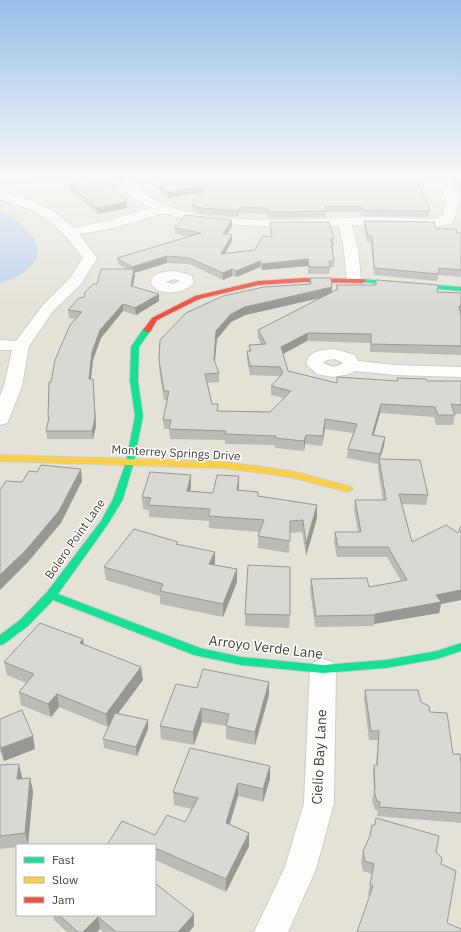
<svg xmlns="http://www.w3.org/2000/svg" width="461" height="932" viewBox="0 0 461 932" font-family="'IBM Plex Sans',sans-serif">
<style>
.residential{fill:#e4e2d7;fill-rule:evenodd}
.water{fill:#bcd0ed}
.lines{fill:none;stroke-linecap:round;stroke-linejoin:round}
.street-casing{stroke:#cecdc7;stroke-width:2}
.fast-casing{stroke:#cecec1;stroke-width:2}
.slow-casing{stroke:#cecec1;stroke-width:2}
.jam-casing{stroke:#cecec1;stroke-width:2}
.street{fill:#fdfdfc;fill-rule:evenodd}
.fast{fill:#16e098;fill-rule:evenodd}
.slow{fill:#ffcf43;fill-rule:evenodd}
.jam{fill:#f24e42;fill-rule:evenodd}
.wall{fill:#bbbab5;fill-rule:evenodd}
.shaded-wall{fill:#999793}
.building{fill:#dad8d2;stroke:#999793}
.labels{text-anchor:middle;stroke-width:3;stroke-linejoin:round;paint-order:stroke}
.street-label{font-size:12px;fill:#464236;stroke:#fff}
.near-street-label{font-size:14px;fill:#464236;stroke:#fff}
</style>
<rect width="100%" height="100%" fill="#f0efea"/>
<path class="residential" d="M0 177H461V932H0ZM17 845H155V915H17Z"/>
<path class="water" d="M0 177H44L30 183 3 185H0Z
M0 212C10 214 16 219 23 227 27 231 33 236 35 241 47 263 17 279 0 283Z"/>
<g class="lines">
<g class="street-casing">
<path id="street" d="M122 177H134C134 188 143 194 152 199 212 230 308 218 374 217 395 217 415 219 435 219L442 217 447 199 434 177H446L459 199 454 220 452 223 435 227 352 225 358 250 361 280 359 283H349L347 280 344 250 339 226 286 227 219 224 188 220 164 213 114 228 79 234 97 258 81 284 53 311 29 346 22 386 9 419 7 423 0 425V396L4 386 12 350H0V340L16 341 43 305 70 278 83 258C59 225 41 209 0 200V192C28 199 52 206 73 228L107 221 152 208C140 202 122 194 122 177Z
M174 271 191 275 194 282C186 294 160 297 151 284 151 272 165 272 174 271ZM174 279 180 281 173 284 165 282Z
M335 349 355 355 358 361 395 365 461 367V377L395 375 355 371 349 374 333 377 317 374 307 365C307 350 323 350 335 349ZM334 359 342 362V364L333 367 323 363 327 360Z
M323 659 332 662 336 669 334 803 316 869 288 932H254L285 867 304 803 310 669 314 662Z"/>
</g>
<g class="fast-casing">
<path id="fast" d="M363 279 461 287V291L361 282V280Z
M144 328H147L151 330 139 347 138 381 143 416 134 462 123 499 108 524 58 594 200 648 241 657 323 665 386 660 437 651 461 643V651L437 659 386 668 323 673 241 665 194 655 53 600 28 626 4 644 0 645V635L20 620 47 592 101 521 113 499 126 462 135 416 130 381 131 347Z"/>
</g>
<g class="slow-casing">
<path id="slow" d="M0 455 224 462 291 471 351 487 353 489 348 492 291 477 224 468 0 461Z"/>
</g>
<g class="jam-casing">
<path id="jam" d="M304 278 363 279 366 281 363 283 304 282 258 285 199 299 157 320 150 332H147L143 330 152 318 195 296 258 281Z"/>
</g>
<use href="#street" class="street"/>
<use href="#fast" class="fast"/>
<use href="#slow" class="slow"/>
<use href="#jam" class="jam"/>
</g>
<path class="wall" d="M149 177H416L430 211 429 217 361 216 360 212H326V217L291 218H268L267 214 239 213 237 217 203 214 193 211 192 205 202 192 167 198 149 181Z
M452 177H461V194Z
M70 185 127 202V208L98 214 71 191Z
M364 221 436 229 457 233H461V277L438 275 437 281 374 275 371 243 367 242 364 227Z
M270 222 334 239V246H332L334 261V267H330L329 274H308V266L262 270 260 267 236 277 232 276 223 280 189 264 167 263 134 273 135 275 133 286 159 301 136 315 123 311 101 338 93 360 91 379H93L96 426 93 439H47L46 431 48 421V417L51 382 76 319 69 318 68 310 84 297 97 284 126 269 118 264 117 258 189 237 175 234V228L232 226 227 235H232V241L225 253 255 250 271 237 270 228Z
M310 278 332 287V292L336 291V285H375L376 280 437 292 461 293V355L370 352V343L307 341 283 354 288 371 337 383 397 381V378L427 381H461V414H454L455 415 453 425H436L434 417 380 413 374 435 385 437 384 446 380 459 428 495 426 505 402 504 412 542 458 533 461 526V600L441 604 439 613 374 624V626L315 627 310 589 311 579 369 587 401 581 387 557H337L334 542 335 532H358L354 510 355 500H383L378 469V464L347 458 348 449 353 433 325 429 322 446 305 444 304 451 275 448V445L225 444V440L170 439 169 429H164L163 420 167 400H164L159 369V360L160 340 310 284ZM322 298 258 330V338L261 344 249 345V351H247V360L250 375 279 376H280L271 386V395L284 398 270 412 218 411V404H212L207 383 219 382V373L215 362 217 339 231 322 245 315Z
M191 475V487L190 492 213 493 239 488V490L258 492V496L317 505V518L306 556 302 532 290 533 289 553 258 548V536L260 532 209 528V521L149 517V510L143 509 142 497Z
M178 545 215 564V565L237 569V582L223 617 160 604V596L106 580 104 567Z
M245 614 290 615 289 628 245 626Z
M83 639 84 645 143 680 118 713 148 720V729L137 756 104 748 103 739 109 725 108 727 59 707 51 717 21 705 19 692 26 683 7 675 4 662Z
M269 682V695L255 745 226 739V726L202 722 194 745 161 739 160 726 197 688Z
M365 690 421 702 430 712 453 754 461 764V823L377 816 378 811 375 810 372 800 374 792 373 774 374 765H376L378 740H369L364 699Z
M0 719 35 749 4 761 0 751Z
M0 765 22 777 21 779 30 778 33 791 28 845H17V847L0 849Z
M270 766V779L263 802 238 796 230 824 249 833V846L226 892 155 860V835L185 822 192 809 174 805 173 792Z
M363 851 436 852 441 864 447 923 368 895 372 874 363 871 361 862Z
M53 915H155L194 926 189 932H103L100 929 97 932H67L54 920Z"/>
<path class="shaded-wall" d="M207 186 208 192 167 198V192Z
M127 202V208L98 214 97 208Z
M240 207 239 213 237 217V211Z
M232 220V226L223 240V234Z
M232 235V241L221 260V254Z
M167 256V263L134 273 135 275 131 293V286L133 273 132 267Z
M308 259V266L262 270V264Z
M260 261V267L236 277V271Z
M232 269V276L223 280V273Z
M332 287V295L245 315 231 322 217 339 214 369V360L216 331 231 314 245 307Z
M159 294V301L136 315 135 308Z
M123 304V311L101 338 93 360 90 387 89 379 92 352 100 330Z
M308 333 307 341 281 355V347Z
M93 379 96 426 93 439 92 431Z
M381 404 380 413 371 444 372 435Z
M325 419V429L322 446 323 436Z
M306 435 305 444 304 451V441Z
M385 437 384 446 379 461 380 454Z
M81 469 82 481 61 523 28 562 0 590V575Z
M191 475V487L187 503V491Z
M239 476V488L237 502V490Z
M317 505V518L306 556V544Z
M215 552V564L210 577 209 564Z
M237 569V582L223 617V604Z
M461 590V600L441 604 439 613 374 624 375 614 436 595Z
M83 639 85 652 80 643Z
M141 667 143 680 108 727 106 714Z
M269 682V695L255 745V732Z
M57 694 59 707 51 717 48 704Z
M201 708 202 722 194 745 193 732Z
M148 720V729L137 756 136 747Z
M33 736 35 749 4 761 1 748Z
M19 764 22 777 20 792 17 779Z
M270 766V779L263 802V789Z
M30 778 33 791 28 845 25 833Z
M238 783V796L226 836V823Z
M249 833V846L226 892V879Z
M194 914V926L189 932H178Z
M98 917 100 929 97 932H83Z"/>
<path class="building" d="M151 177H416L430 211 362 210 361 206H325L326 211 291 212H268L267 208 240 207 237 211 203 208 192 205 207 186 167 192Z
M456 177H461V187Z
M104 180 127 202 97 208 70 185Z
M185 215 232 220 223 234 232 235 221 254 255 250 263 236 272 237 270 222H329L334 239H331L334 261H329L330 267H309L308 259 262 264 260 261 236 271 232 269 223 273 189 258 167 256 132 267 117 258 201 233 175 228Z
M364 221 434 222 436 229H456L457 233H461V270L439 268 438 274 374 268 372 236H368Z
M101 269H134L131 286 159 294 135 308 123 304 100 330 92 352 89 379H93L95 418 92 431H46L49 417H48L49 382H51L55 360 70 325 82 312 68 310 79 298 84 297 85 292 93 284H97Z
M310 278H331L332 287 245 307 231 314 216 331 214 360 219 373 205 374 212 404H218L217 411 270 412 291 391 271 386 283 373 280 367 250 366 247 351H251L249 345 266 344 258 330 338 289 336 285H376V280L438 285 437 292 461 293V307L459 306 461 316V346L371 344V334L308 333 281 347 288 371 337 383V377L398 381 397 378 426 379 427 381H461V405L451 404 455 415H438L435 407 381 404 372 435 385 437 380 454 348 449 357 424 325 419 323 436 306 435 304 441 275 438 276 436 225 434 226 431 169 429 171 420H163L169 391H164L159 360 160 340 186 313 223 296 264 287 311 284Z
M379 459 420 460 428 495 399 494 412 542 446 525 458 533 461 526V590L436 595 441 602 375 614V615L316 616 311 579 367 578 369 587 407 580 388 547H338L335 532H361L355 500H386Z
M41 465 81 469 59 511 26 550 0 575V490L6 481 22 482 29 471 37 472Z
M150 472 191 475 187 491 213 493 217 475 239 476 237 490 258 492V496L317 505 306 544 303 520 290 521V541L258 536 264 520 209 516 210 509 148 505 151 498 142 497Z
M134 529 178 542 176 544 215 552 209 564 237 569 223 604 160 591 163 584 104 567Z
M248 565 290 567V615L245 614Z
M40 623 83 639 80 643 141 667 106 714 57 694 48 704 19 692 34 674 4 662Z
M203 669 269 682 255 732 226 726 229 714 201 708 193 732 160 726 176 684 197 688Z
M365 690H418L421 702 429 706 430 712 447 713 453 754H460L461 764V813L379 807 380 802 377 801 374 791 375 789 374 765H377L379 731H371Z
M22 710 33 736 1 748 0 745V719Z
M115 713 148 720 136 747 103 739Z
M190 748 270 766 263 789 238 783 226 823 249 833 226 879 155 848V845H107L122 821 155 835 167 815 185 822 198 798 173 792Z
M19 764 17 779 30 778 25 833 0 836V765Z
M376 818 439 836 436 852 442 858 441 864 456 871 447 923 461 929V932H357L373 886 370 885 374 864 365 861 363 851 370 836 372 825H375Z
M155 883 194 914 178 932H116L98 917 83 932H78L59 915H155Z"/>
<linearGradient id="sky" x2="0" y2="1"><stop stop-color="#96bfea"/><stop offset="0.57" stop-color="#f8f8f6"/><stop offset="1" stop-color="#f8f8f6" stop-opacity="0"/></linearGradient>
<rect width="461" height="308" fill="url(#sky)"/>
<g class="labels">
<g class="street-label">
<text transform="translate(176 453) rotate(3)" y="4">Monterrey Springs Drive</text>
<text transform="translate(75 539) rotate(-55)" y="4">Bolero Point Lane</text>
</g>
<g class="near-street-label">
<text transform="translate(266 647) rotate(7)" y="5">Arroyo Verde Lane</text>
<text transform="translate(319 757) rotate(-87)" y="5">Cielio Bay Lane</text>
</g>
</g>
<rect x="16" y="844" width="140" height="72" fill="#ffffff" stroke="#b5b3af"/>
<rect x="24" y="857" width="20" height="6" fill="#16e098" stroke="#b5b3af"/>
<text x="52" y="864" font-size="12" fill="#464236">Fast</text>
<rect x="24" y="877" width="20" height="6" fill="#ffcf43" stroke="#b5b3af"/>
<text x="52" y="884" font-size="12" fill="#464236">Slow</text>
<rect x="24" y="897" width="20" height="6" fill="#f24e42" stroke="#b5b3af"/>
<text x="52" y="904" font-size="12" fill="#464236">Jam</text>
</svg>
